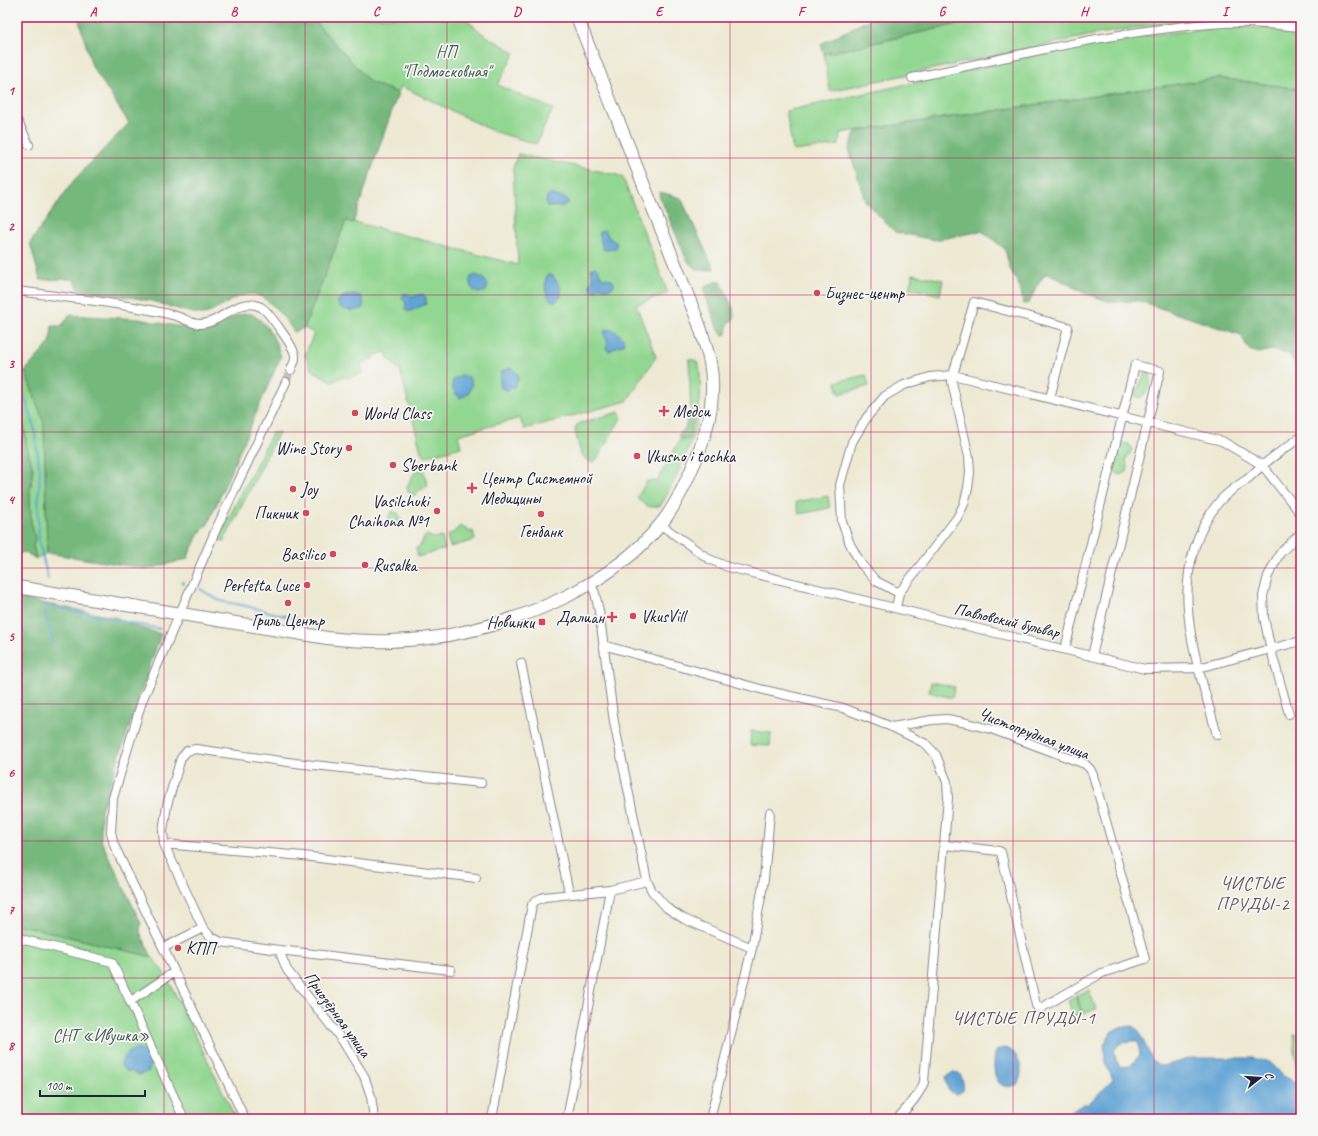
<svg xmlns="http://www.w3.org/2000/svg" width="1318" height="1136" viewBox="0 0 1318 1136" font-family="Caveat,sans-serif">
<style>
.green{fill:#92d791;stroke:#5a7c66}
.forest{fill:#75b87b;stroke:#4c6d5b}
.water{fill:#5fa2d4;stroke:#406288;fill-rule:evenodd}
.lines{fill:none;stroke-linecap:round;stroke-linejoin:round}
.stream{stroke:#5fa2d4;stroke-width:2}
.minor-tunnel{stroke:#c4c1b5;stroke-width:8;stroke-dasharray:8 4;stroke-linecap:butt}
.minor-casing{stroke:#888687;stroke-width:10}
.secondary-casing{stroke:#888687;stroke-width:14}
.minor{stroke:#fff;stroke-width:8}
.secondary{stroke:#fff;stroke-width:12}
.grid{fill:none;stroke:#c2185b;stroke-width:1;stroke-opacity:0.55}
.poi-dot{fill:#d1495b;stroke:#f6f6f2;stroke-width:1.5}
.labels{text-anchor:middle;stroke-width:3.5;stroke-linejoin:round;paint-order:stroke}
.park-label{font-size:17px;fill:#445855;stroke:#f6f6f2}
.poi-label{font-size:17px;fill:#22223b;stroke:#f6f6f2;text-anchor:start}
.street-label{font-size:17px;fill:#22223b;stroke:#f6f6f2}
.neighbourhood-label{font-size:18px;letter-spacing:1px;fill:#66525f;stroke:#f6f6f2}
.neatline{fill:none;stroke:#c2185b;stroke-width:1.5}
.grid-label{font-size:13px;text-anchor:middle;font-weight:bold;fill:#c2185b}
</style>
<rect width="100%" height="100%" fill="#f6f6f2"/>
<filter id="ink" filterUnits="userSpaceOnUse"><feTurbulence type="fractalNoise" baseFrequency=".025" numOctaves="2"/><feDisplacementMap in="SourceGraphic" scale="8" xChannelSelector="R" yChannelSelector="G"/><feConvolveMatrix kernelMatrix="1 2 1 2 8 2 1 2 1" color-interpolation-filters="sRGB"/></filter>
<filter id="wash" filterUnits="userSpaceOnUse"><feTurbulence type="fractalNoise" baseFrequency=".012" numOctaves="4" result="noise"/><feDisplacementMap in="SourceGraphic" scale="16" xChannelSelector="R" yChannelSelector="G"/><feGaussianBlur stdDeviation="0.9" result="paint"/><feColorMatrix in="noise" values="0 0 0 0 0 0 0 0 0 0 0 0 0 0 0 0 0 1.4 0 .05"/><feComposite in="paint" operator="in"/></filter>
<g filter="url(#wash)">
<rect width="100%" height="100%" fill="#ede9d3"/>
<path class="green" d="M311 17H463L483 34 515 53 497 85 553 109 536 144 493 131 401 86 398 93 370 82Z
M990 17H1301V22L1270 20 1226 19 1154 25 1092 35 830 91 824 54Z
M1227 27 1272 28 1301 31V89L1219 78 840 133 839 145 793 151 786 111 1093 43 1156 34Z
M518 154 622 176 668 293 636 305 656 357 627 401 524 429 520 418 458 435 461 447 424 457 422 455 400 370 389 360 386 352 373 356V359L361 363 363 373 349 377H342L333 382 312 370 305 355 314 333 304 328 346 220 518 265 513 168Z
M913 274 943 280 940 295 909 288Z
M689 359C700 360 700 368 700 377 704 423 683 466 661 505 650 510 645 505 637 498L647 481H657L691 420Z
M17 371H25L44 423 47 553 36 559 33 545 35 538 31 522 30 492 33 469 27 447 25 432 17 405Z
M1147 371H1149C1153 380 1148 395 1139 398L1135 396V393Z
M866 375 869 386 839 394 836 382Z
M619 412 621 415V418L597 459 594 462C579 462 578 441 575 430L576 426 580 423Z
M279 432 224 541 218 539 272 433Z
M1124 443 1129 444C1137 455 1121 454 1128 467L1127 472 1120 475 1115 472 1114 467 1120 456 1118 449 1121 444Z
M423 469 428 486 420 490 414 496 408 492 407 486 415 472Z
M828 496 830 508 799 514 796 502Z
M392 511 398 513 402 521 384 526Z
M460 526 466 528 468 532 473 531 475 540 450 547 447 536 454 532Z
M426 535 434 538 442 537 445 549 418 557 416 548 419 547Z
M931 682 955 687 952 698 929 692Z
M751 731 771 733 770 746 750 745Z
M17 924 152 957 167 977 236 1119H17Z
M1089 990 1096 1009 1083 1014 1076 995Z
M1076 997 1082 1014 1073 1017 1068 1000Z
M1301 1033V1084L1297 1082 1294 1035Z"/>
<path class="forest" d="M78 17H311L370 82 398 93 353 223 346 221 304 328 294 332C286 320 268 295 252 294 234 293 221 311 204 314 195 315 162 304 151 301 130 296 108 295 87 291L78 288 73 279 40 280 30 243 74 180 129 123 92 66Z
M874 17H990L824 54 821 44Z
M1219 78 1301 89V374L1289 354 1271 350 1259 353 1249 350 1241 335 1139 301 1111 302 1084 293 1050 274H1045L1037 286 1029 303 1023 304 1020 287 1010 269 1005 249 982 231 935 240 895 232 866 203 849 149 856 131Z
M660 192 681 198 714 269C700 272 695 271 687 260L659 195Z
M715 282H721L733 308 734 319 728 323 727 334 723 335 718 330 704 291 705 287Z
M249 313C268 322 274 337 281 356L208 524 198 535 187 559 148 569 47 553 44 423 25 371 50 343 52 326H62L69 315 139 319 202 331 213 329 235 316Z
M17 405 25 432 27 447 33 469 30 492 31 522 35 538 33 545 36 559 25 552 17 554Z
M690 414H693V422L689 439 682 440 678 435C684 431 687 425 687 418Z
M17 598 118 618 129 624 161 634 101 810V840L141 923 140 932 152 957 17 924Z"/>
<path class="water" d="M550 194 567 199 569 203 563 206 548 207C545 204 546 198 548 195Z
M603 230 606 232 610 239 616 242 617 246 615 249 605 250 603 249 599 235V232Z
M595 267 598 269 601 277C607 280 612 276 614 284L612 288 608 289 600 287 595 291 591 289 590 285 593 280 591 269Z
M476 275C482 277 486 280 488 286L486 291 478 293C471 290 468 283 471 277Z
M549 275 553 276 560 287 561 297 556 301H552C544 295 545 286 546 277Z
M404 294H408L412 297 423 294 426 297V304L408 312 405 309 406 303 402 298Z
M358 295 362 297C364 302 364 304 362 309 338 317 324 294 358 295Z
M607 329C615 330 625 336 624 345L618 346 610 351H608L606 348 608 342 604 334 605 330Z
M510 368C516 370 519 374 518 380L513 388 505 390 501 388C499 382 500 377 502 371Z
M461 375 469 377 472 385 468 394 460 398 457 395 452 388 453 380Z
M1132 1026 1138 1030 1153 1061 1161 1066 1175 1063 1190 1058H1253L1270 1062 1285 1077 1301 1084V1119H1057L1058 1118 1084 1104 1089 1103 1113 1080 1105 1062 1104 1045 1111 1032 1120 1027ZM1131 1041H1138L1140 1056 1129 1066 1120 1067C1111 1052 1112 1044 1131 1041Z
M138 1048C146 1051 152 1063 149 1071L139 1075 131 1071H126L121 1066C122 1056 129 1051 138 1048Z
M1003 1048C1015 1049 1021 1061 1021 1072 1021 1076 1019 1080 1018 1084 994 1095 991 1068 996 1051Z
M953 1072 959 1073C962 1077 965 1086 963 1091L957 1094C949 1093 945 1086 946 1077Z"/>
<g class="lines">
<path class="stream" d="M17 377 32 418 34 427 40 471 38 511 39 542 48 579
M182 582 184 583
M200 589 220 601 242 605 301 620
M53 643 45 614 44 605 160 629"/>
</g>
</g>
<g filter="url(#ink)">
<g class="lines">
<path class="minor-tunnel" d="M286 382 291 370"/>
<g class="minor-casing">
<path id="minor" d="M912 78C1015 56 1119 29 1225 23 1250 22 1276 25 1301 27
M17 120 29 145
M17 291C61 297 106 301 150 310 159 312 170 314 179 317 185 319 192 324 199 324 221 325 237 295 261 307 268 311 295 348 295 356 296 361 292 366 291 370
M661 525 709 559 728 567 1004 635 1145 669 1198 668 1301 641
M590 583 595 593 599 611 614 722 647 881 652 891 667 908 684 919 752 948 710 1119
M899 593 876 581 861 564 850 544 842 522 840 485 852 442 867 417 885 396 904 385 930 377 953 375 1222 441 1262 465 1301 514
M896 608 899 593 957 518 964 504 968 488 970 472 969 457 952 382 953 375 974 302 1068 327 1050 398
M603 645 764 690 843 708 892 727 926 744 936 755 947 782 948 798 924 1082C919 1096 907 1108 897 1119
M1065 649 1135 365 1160 371 1092 656
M521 663 569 893
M1289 714 1271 650 1264 618 1263 596 1268 576 1280 553 1301 533
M892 727 932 720 947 719 967 723 994 730 1085 764 1090 769 1093 775 1145 959 1102 973 1041 1008 1037 1007 1036 1005 1001 852 999 851 945 845
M1217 735C1196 657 1162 576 1218 503 1225 494 1236 487 1246 480 1252 476 1256 470 1262 466 1274 455 1288 447 1301 437
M164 844 303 856 476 878
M203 928 164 844 163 831 167 805 181 758 187 751 196 749 295 763 481 783
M17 938 112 962 184 1119
M163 948 203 928 210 936 221 942 279 950 451 970
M752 948 764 879 770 813
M279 950 287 970 342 1040 364 1076 371 1096 374 1119
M131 1001 174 972
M245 1119 114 845 111 832 113 798 142 701 217 527 286 382
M492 1119 532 905 535 901 544 897 610 890 647 881
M567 1119 610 890"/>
</g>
<g class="secondary-casing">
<path id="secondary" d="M17 587 327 638C348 640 369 642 390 641 413 640 437 638 459 633 531 618 613 583 660 525 673 510 682 491 690 473 706 438 717 401 710 362 707 349 703 337 699 324L577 17"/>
</g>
<use href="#minor" class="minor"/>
<use href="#secondary" class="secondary"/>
</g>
</g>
<path class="grid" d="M164 17V1119M305 17V1119M447 17V1119M588 17V1119M730 17V1119M871 17V1119M1013 17V1119M1154 17V1119M17 158H1301M17 295H1301M17 432H1301M17 568H1301M17 704H1301M17 841H1301M17 978H1301"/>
<g class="poi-dot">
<circle cx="817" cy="293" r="4"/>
<path d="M662 405h4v4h4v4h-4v4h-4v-4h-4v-4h4z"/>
<circle cx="355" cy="413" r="4"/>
<circle cx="349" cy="448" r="4"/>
<circle cx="637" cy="456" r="4"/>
<circle cx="393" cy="465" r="4"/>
<path d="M470 482h4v4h4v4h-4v4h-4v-4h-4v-4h4z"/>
<circle cx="293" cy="489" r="4"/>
<circle cx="437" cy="511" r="4"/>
<circle cx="306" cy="513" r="4"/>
<circle cx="541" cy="514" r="4"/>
<circle cx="333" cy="554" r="4"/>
<circle cx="365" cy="565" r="4"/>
<circle cx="307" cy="585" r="4"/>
<circle cx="288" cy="603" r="4"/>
<circle cx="633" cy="616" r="4"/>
<path d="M610 611h4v4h4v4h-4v4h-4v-4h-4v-4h4z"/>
<rect x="538" y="618" width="8" height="8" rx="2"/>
<circle cx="178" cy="948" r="4"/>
</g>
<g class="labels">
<g class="park-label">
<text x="446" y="57">НП<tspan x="446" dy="20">"Подмосковная"</tspan></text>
<text x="101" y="1041">СНТ «Ивушка»</text>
</g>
<g class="poi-label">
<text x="825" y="299">Бизнес-центр</text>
<text x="673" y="417">Медси</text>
<text x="363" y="419">World Class</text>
<text x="341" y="454" text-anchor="end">Wine Story</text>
<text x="645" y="462">Vkusno i tochka</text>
<text x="401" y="471">Sberbank</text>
<text x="481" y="484">Центр Системной<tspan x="481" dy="20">Медицины</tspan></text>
<text x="301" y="495">Joy</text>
<text x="429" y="507" text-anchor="end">Vasilchuki<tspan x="429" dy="20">Chaihona №1</tspan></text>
<text x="298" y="519" text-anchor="end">Пикник</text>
<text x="541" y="537" text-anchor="middle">Генбанк</text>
<text x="325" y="560" text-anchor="end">Basilico</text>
<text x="373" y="571">Rusalka</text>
<text x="299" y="591" text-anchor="end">Perfetta Luce</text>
<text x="641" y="622">VkusVill</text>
<text x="604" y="623" text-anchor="end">Далиан</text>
<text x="288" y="626" text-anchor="middle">Гриль Центр</text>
<text x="534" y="628" text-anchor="end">Новинки</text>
<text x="186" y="954">КПП</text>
</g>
<g class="street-label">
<text transform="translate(1007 620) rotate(13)" y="6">Павловский бульвар</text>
<text transform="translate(1034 733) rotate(21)" y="6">Чистопрудная улица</text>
<text transform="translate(338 1014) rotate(54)" y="6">Приозёрная улица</text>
</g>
<g class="neighbourhood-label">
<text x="1253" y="889">ЧИСТЫЕ<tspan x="1253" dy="21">ПРУДЫ-2</tspan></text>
<text x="1024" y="1024">ЧИСТЫЕ ПРУДЫ-1</text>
</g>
</g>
<rect width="1318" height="1136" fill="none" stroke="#f6f6f2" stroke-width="44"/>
<g transform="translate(1260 1078) rotate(73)" stroke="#f6f6f2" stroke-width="3" paint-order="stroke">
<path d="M0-3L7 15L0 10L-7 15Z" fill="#22223b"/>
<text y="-6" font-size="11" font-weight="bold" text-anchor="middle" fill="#22223b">С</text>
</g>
<path d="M40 1090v6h105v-6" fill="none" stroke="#22223b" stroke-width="2"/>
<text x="46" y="1090" font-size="12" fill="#22223b" stroke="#f6f6f2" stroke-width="3" paint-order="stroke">100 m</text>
<rect x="22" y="22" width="1274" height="1092" class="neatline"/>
<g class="grid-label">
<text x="93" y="16">A</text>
<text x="234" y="16">B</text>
<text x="376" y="16">C</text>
<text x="517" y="16">D</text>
<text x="659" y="16">E</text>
<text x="801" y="16">F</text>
<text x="942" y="16">G</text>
<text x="1084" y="16">H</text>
<text x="1225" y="16">I</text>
<text x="11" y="95">1</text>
<text x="11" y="231">2</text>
<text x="11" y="368">3</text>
<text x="11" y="504">4</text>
<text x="11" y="641">5</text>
<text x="11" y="777">6</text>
<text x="11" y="914">7</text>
<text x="11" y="1050">8</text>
</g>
</svg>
